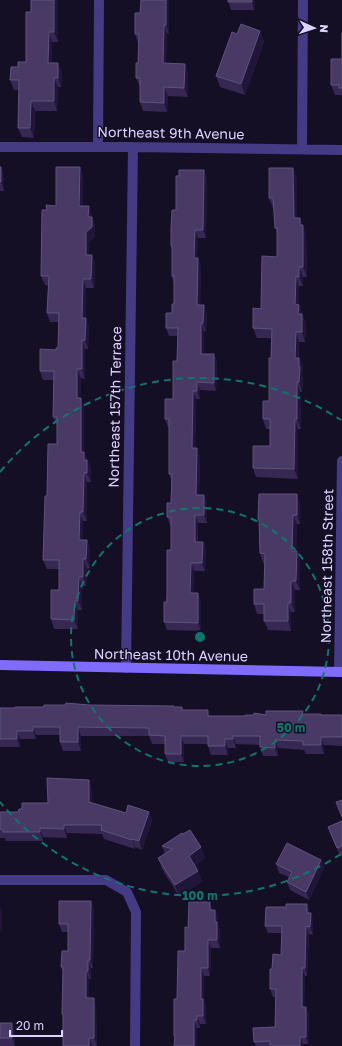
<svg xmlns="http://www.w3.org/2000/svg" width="342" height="1046" viewBox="0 0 342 1046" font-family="'Golos Text',sans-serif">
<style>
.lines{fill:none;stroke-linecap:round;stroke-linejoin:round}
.street{stroke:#453a84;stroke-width:10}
.secondary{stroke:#7f6bfe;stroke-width:10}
.wall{fill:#362853}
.shaded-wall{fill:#211639}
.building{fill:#483a65;stroke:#5f527e}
.ring{fill:none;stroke:#0f766e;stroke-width:2;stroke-dasharray:7 5}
.labels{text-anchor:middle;stroke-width:3;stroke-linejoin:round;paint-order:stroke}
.street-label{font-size:14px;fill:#ddd3ff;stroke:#150f25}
.centre{fill:#0f766e;stroke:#150f25;stroke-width:2}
.ring-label{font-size:12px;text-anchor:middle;font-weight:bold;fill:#0f766e;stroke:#150f25;stroke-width:3;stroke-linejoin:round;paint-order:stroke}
</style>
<rect width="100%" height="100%" fill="#150f25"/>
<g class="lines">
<path class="street" d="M98 146 99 0
M0 147H133L342 150
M302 149 303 0
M126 668 133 147
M339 672 342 461
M0 880H106L127 892 136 912 135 1046"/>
<path class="secondary" d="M0 665 342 672"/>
</g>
<path class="wall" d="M58 0V42H52V63L62 72 61 87H58L57 111H35L34 138 22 137 18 128 19 90H14L10 80 18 67 26 62 31 12Z
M169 0V34L167 33 166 63 188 72V97L168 96 167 112 143 111 140 102V87L136 78 138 63V43L135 34Z
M228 0H255L254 10H231Z
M260 31 264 42 245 95 220 87 216 76 237 34Z
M342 33V95H335L331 85 342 59Z
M0 167 4 176V191H0Z
M80 167 83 176V206L92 215V218L95 226V236L89 242V255H92L95 264 94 288H86V319L89 327 88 349H85V379L81 378 80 398H81L84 407V452L91 469V482H87V521H83V540H87L90 549V568L87 569 86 586H82V610H78V629H54L51 619 59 590V569H47L43 560 47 496 57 444V426L53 417 54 380H43L40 371 58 348 59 322H50L47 313 48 286 45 285 41 276 47 210 56 206Z
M179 176 207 178 206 238H198L197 258 201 266 200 305 207 313 206 331H204V354H214L217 362 216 391 200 390V399H196L195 448 200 456 199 495H204L207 503V523H198V542H203L206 550 205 571H194L193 593 201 601V631L167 630 164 622 171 550V525H170L167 517 171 503 172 482 169 474V427H168L165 419 173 399 177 361 178 336H169L166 328 172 313 174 304V284L172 276V249L171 246 176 210Z
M297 178V218H300L306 235 307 277H303V286H299V305L306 324 305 342H299V358L303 368 302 374 303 376 302 392H300L301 429H298V479L256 477 253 468 270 446V429H266L263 419 269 401 271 358 272 338H257L253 328 261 309 277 257V231L275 228 274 208H273L269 198Z
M300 504V524H297L296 551 300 560V590H295V612H291V631L268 630 264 621V614H257L254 604 264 589 265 563H263L260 553 259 523 258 519Z
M89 705 182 707 183 710 210 716H245L303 711V714L321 715H342V746L324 745V754H306L304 750 278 748V756H263L260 747V745L236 744V748H228V755H211L208 746V744H184V762H168L165 754V744H152L149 736H81V751H63L60 742V735H36V739H20V747H0V708H15Z
M92 789V803L126 813 149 812 152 821 142 850 135 847V849L104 839 102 834 67 833V838L43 837V841H6L5 838H0V812H18L22 809 48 803Z
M342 821V855L340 856 328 827Z
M162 846 205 858 194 866 198 871 202 882 179 896 162 869 158 858 165 854Z
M321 860 324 868 309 900 290 890 287 882 289 877 279 873 276 864Z
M91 901 94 909 93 968H91V979H89V998L96 1006 97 1046H63V1017L62 1014 63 972 61 967 68 951V932H62L59 924Z
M213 910H215L218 918V924L220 930V948H211L210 976H204V1000L206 1007V1024H200V1028H197V1046H174L175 1039 174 1036 177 999 188 928Z
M310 912V913L313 921V935L309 934 307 976H305L304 1007 309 1015 308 1044H303V1046H256L254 1042 275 1027 276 997H273L270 989 272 969 281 955 282 933H268L265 926Z
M0 1023 15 1032V1046H0Z"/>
<path class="shaded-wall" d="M54 0H58V42L54 32Z
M166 0H169V34L166 25Z
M252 0H255L254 10 252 2Z
M164 25 167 33 166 72 163 63Z
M260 31 264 42 245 95 241 84Z
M49 32 52 42V72L48 63Z
M58 63 62 72 61 87 58 78Z
M185 64 188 72V97L184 88Z
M54 78 58 87 57 111 54 101Z
M164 87 168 96 167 112 164 103Z
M31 101 35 111 34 138 30 128Z
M1 167 4 176V191L1 182Z
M80 167 83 176V215L79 206Z
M293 168 297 178V228L294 218Z
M204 170 207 178 206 238 203 230Z
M89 206 95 226V236L89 242V264L86 255V232L88 217Z
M300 218 306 235 307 277 303 267Z
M195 230 198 238 197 266 194 258Z
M92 255 95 264 94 288 91 279Z
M198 258 201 266 200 313 197 305Z
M299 267 303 277V286L299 277Z
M296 276 299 286V305L302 314V323L295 304Z
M83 279 86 288V319L89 327 88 349 85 340 82 318Z
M204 305 207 313 206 331 203 323Z
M302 314 306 324 305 342 302 332Z
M201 323 204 331V362L201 354Z
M296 332 299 342 298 368 295 358Z
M82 340 85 349V379L82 369Z
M214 354 217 362 216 391 214 383Z
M299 358 303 368 302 374 303 376 302 392 299 382Z
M77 369 81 378 80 407 77 398Z
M197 382 200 390V399L197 391Z
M297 382 300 392 301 429 297 419Z
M193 391 196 399 195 456 192 448Z
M81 398 84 407V461L81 452Z
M295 419 298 429V479L294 469Z
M197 448 200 456 199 503 196 495Z
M84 452 91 469V482L87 473 84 460Z
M84 473 87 482V521L83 512Z
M297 494 300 504V524L297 515Z
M204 495 207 503V523L204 515Z
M80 512 83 521V549L79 540Z
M195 515 198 523 197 550 195 542Z
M293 515 297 524 296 560 292 551Z
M87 540 90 549V568L86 559Z
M203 542 206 550 205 571 202 563Z
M297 551 300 560V590L296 581Z
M83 559 87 569 86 586 83 577Z
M191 563 194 571 193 601 190 593Z
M79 577 82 586V610L78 601Z
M291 581 295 590V612L291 603Z
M198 593 201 601V631L198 623Z
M75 601 78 610V629L74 620Z
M288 603 291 612V631L288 621Z
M33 727 36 735V739L33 731Z
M78 727 81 736V751L78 742Z
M17 731 20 739V747L17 739Z
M181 736 184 744V762L181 754Z
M233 736 236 744V748L233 739Z
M321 737 324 745V754L321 745Z
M225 739 228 748V755L225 746Z
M275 740 278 748V756L275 748Z
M89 780 92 789V810L89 802Z
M149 812 152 821 142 850 139 841Z
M64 825 67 833V838L64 829Z
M40 828 43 837V841L40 832Z
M132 839 135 847V849L132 840Z
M201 847 205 858 193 867 189 856Z
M321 860 324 868 309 900 306 892Z
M198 871 202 882 179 896 175 885Z
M91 901 94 909 93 968 90 960Z
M210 902 213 910H210Z
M307 904 310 912 309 921 307 913Z
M0 905 2 911V934L0 929Z
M215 910 218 918V924L220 930V948L217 940 215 922Z
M311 913 313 921V935L310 927Z
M306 926 309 934 307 976 305 968Z
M208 940 211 948 210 976 208 968Z
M88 960 91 968V979L88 971Z
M201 968 204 976V1000L206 1007V1024L203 1016 201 999Z
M302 968 305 976 304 1015 302 1007Z
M86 971 89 979V1006L86 998Z
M94 998 96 1006 97 1046 94 1038Z
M306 1007 309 1015 308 1044 306 1037Z
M197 1016 200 1024V1028L197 1020Z
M194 1020 197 1028V1046H194Z
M12 1023 15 1032V1046L12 1038Z
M300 1037 303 1044V1046H300Z
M89 1038 92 1046H89Z"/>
<path class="building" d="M31 0H54V32H49L48 63H58V78H54V101H31L30 128H18L19 80H10L11 67H18V62H26V12H31Z
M141 0H166V25H164L163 63 185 64 184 88 164 87V103L140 102V78H136V63H138L139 34H135V13H140Z
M228 0H252V2H228Z
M241 24 260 31 241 84 216 76 232 32 237 34Z
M342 33V88H339V85H331V59H342Z
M0 167H1V182H0Z
M56 167H80L79 206H89L88 217H92V227L86 232V255H92L91 279H83L82 318H86L85 340H82V369H77V398H81V452H84V460H87V473H84L83 512H80L79 540H87L86 559H83V577H79L78 601H75L74 620 51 619V590H59V560H43L45 496H47L48 444H57V417H53L54 371H40V349L56 350V348H58L59 313H47L49 276H41L42 210H47L46 205 56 206Z
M269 168H293L294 218H300V225H303V267H299V277L296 276 295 304 299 305 298 314H302V332H296L295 358H299V367H300L299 382H297V419H295L294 469 253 468V446H270V419H263V401H269V358H271L272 329 253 328V308L261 309 262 256 277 257V228H275L273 198H269Z
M179 170H204L203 230H195L194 258H198L197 305H204L203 323H201V354H214V383L197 382V391H193L192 448H197L196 495H204V515H195V542H203L202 563H191L190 593H198V623L164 622V602H167V550H171V517H167V503H171L172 474H169V419H165V399H173V361H177L178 328H166V313H172V304H174V276H172V246H171V229L172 210H176V176H179Z
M259 494H297V515H293L292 551H297L296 581H291V603H288V621H264V604H254V589H264L265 554 260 553 259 519H258Z
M66 703 89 705 174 706V707H182V710H208V716H245V715H254V713L266 715V711H303L302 714H321V715H342V737H321V745H303V741L275 740V748L260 747V736H233V739H225V746H208V736H181V754H165V736L149 735V728L78 727V742H60V727H33V731H17V739H0V708H15V707H44V705H65Z
M47 778 89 780V802L126 813 128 805 149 812 139 841 132 839V840L101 830 102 825H64V829L40 828V832H3V830L0 829V812H18L19 809H22V803H48Z
M342 800V817L336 802Z
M342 821V846L337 848 328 827Z
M190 830 201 847 189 856 198 871 175 885 158 858 173 849 162 846 182 833 183 834Z
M287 843 321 860 306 892 287 882 292 872 276 864Z
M59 901H91L90 960H88V971H86V998H94V1038H89V1046H63V1014H62L63 967H61L62 951H68V924H59Z
M189 902H210V910H215V922H217V940H208V968H201V999H203V1016H197V1020H194V1046H174L175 1036H174V999H177L178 951H185V927L188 928Z
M286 904H307V913H311L310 927 306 926 305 968H302V1007H306V1037H300V1046H270V1041L254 1042 253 1028 275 1027 276 989H270V969H272L273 954 281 955 282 926H265L266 907H286Z
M0 1023H12V1038H0Z"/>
<g class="ring">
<circle cx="200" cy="637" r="129"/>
<path d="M341 854A259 259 0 0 1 0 802M0 472A259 259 0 0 1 341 420"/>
</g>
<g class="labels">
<g class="street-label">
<text transform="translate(171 133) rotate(1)" y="5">Northeast 9th Avenue</text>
<text transform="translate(115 407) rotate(-89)" y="5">Northeast 157th Terrace</text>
<text transform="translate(327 566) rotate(-89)" y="5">Northeast 158th Street</text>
<text transform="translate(171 655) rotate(1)" y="5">Northeast 10th Avenue</text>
</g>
</g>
<circle cx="200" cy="637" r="6" class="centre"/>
<g class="ring-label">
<text x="291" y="732">50 m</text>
<text x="200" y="900">100 m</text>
</g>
<g transform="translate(314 28) rotate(93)" stroke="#150f25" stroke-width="3" paint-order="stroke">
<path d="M0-3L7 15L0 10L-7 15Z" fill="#ddd3ff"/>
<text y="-6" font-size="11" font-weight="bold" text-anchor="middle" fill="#ddd3ff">N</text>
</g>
<path d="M10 1030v6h52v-6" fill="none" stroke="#ddd3ff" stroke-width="2"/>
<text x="16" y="1030" font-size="12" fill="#ddd3ff" stroke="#150f25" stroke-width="3" paint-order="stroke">20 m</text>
</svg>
